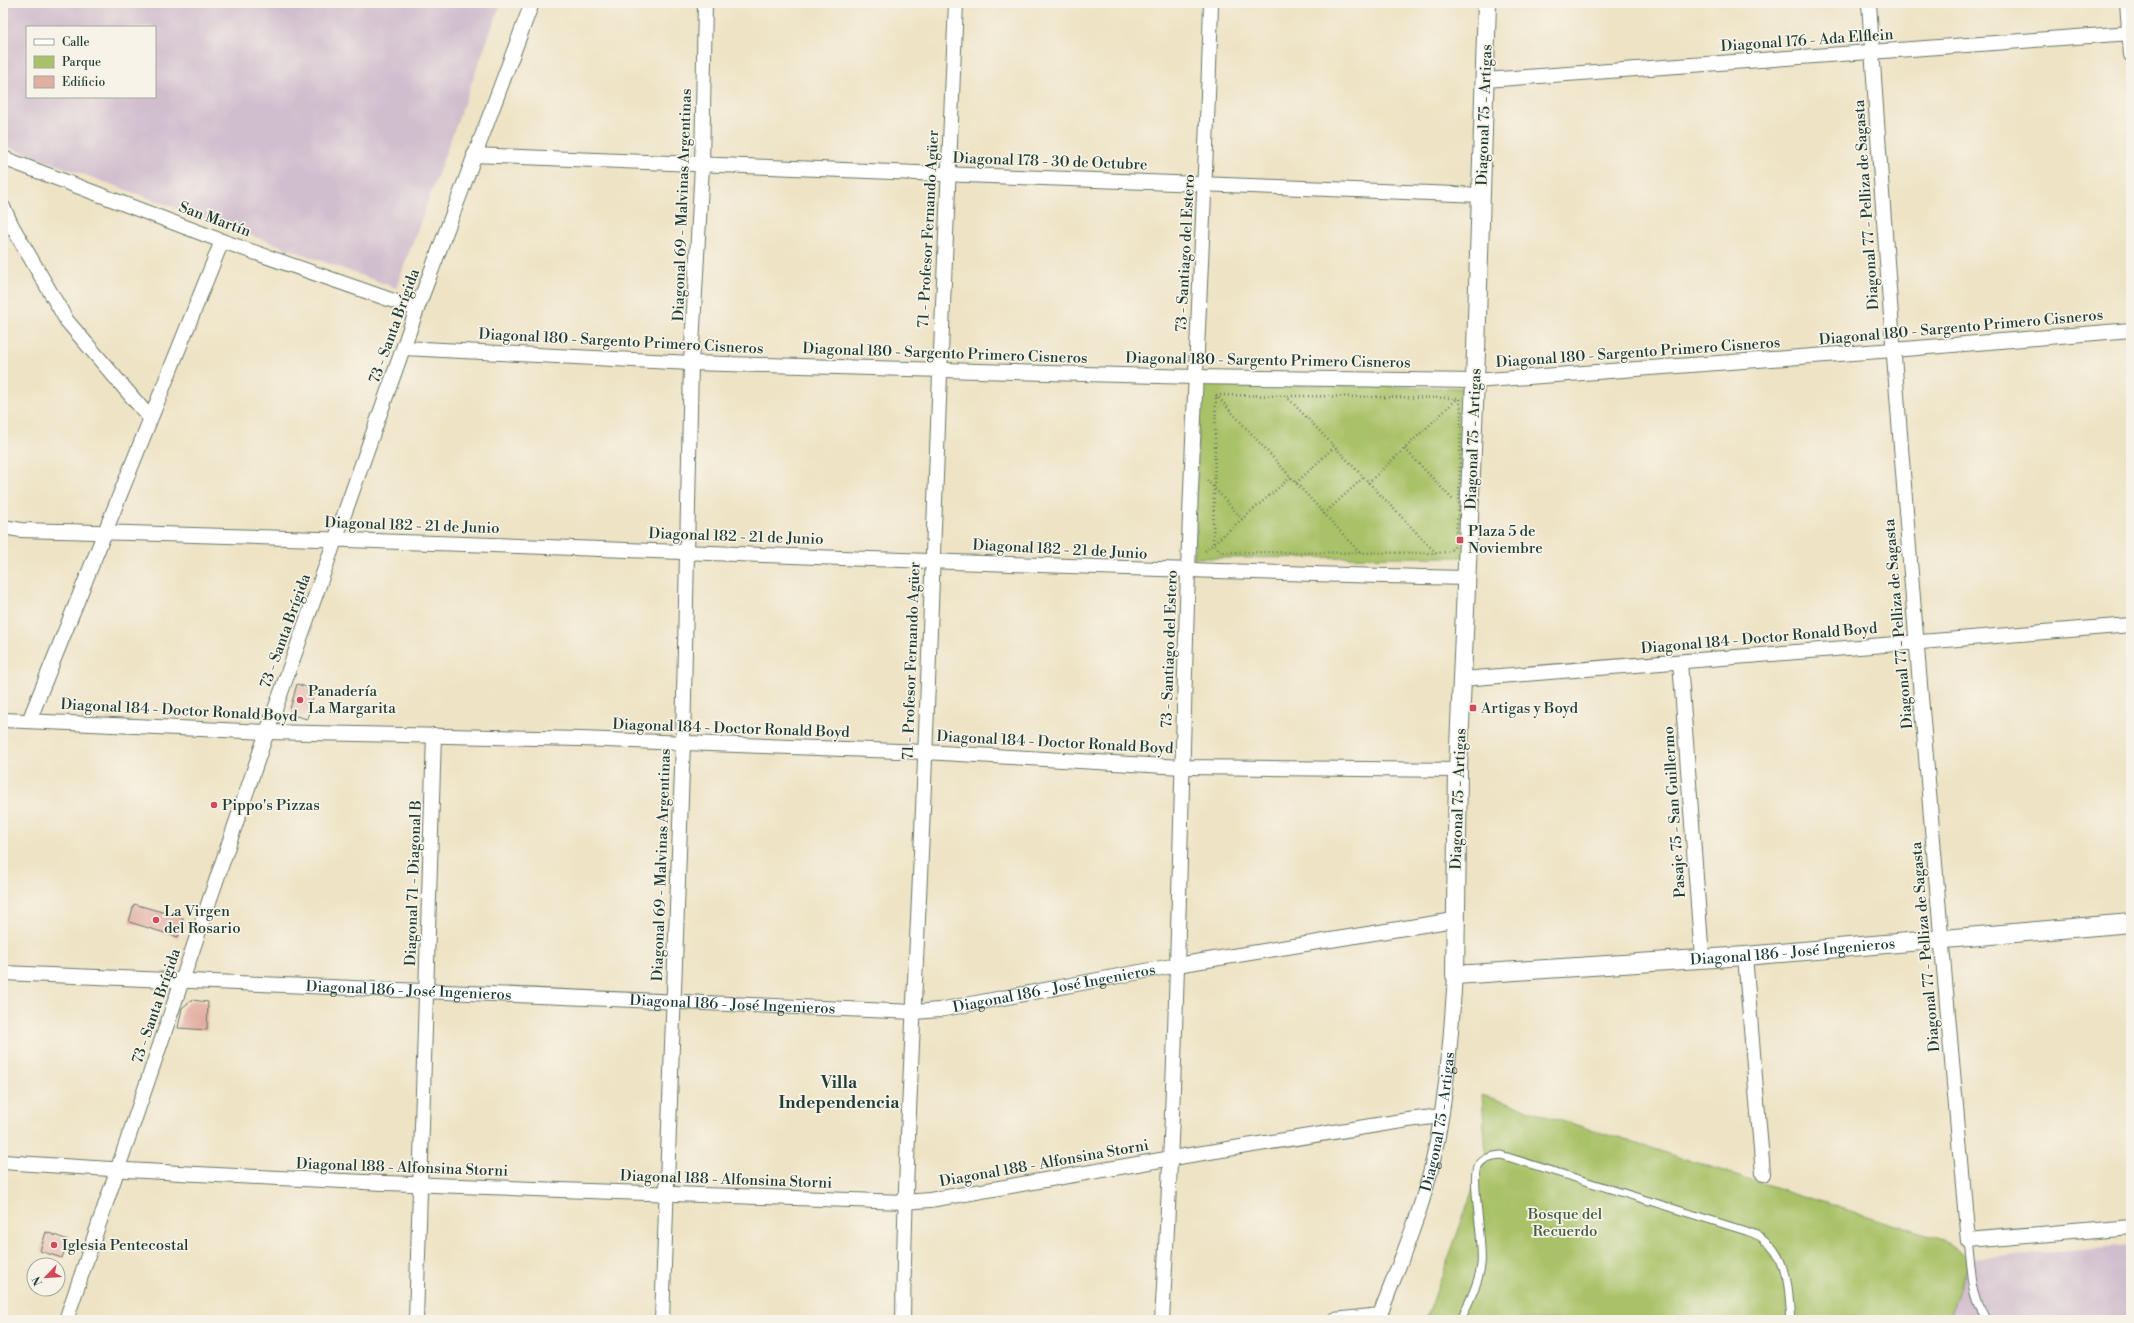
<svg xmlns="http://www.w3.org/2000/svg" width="2134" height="1323" viewBox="0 0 2134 1323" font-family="'Libre Bodoni',serif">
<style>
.industrial{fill:#d0bdcd;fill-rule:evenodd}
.green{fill:#a9c268;stroke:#64804e}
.building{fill:#e3aea2}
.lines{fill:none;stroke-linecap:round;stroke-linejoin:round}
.service-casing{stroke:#677767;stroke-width:9}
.minor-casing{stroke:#677767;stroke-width:16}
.tertiary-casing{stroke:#677767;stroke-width:20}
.path{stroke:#677767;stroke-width:2.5;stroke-dasharray:1 3;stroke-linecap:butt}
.service{stroke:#fff;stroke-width:7}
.minor{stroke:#fff;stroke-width:14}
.tertiary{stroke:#fff;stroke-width:18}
.poi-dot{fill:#d1495b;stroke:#f7f3e8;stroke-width:1.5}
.labels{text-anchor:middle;stroke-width:3.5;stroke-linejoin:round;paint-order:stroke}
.street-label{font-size:15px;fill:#1f3d34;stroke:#f7f3e8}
.poi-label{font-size:15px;fill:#1f3d34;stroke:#f7f3e8;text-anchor:start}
.park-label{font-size:15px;fill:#425e41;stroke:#f7f3e8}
.quarter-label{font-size:17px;font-weight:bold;fill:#1f3d34;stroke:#f7f3e8}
</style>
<rect width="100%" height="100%" fill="#f7f3e8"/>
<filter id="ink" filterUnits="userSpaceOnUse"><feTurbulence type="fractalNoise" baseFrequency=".025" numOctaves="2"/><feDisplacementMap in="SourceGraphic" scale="8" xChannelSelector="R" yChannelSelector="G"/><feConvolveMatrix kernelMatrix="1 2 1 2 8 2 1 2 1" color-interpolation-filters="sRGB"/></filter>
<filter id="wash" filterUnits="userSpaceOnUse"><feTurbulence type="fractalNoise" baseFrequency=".012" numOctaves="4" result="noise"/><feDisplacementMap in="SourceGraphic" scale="16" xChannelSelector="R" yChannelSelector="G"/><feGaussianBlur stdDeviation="0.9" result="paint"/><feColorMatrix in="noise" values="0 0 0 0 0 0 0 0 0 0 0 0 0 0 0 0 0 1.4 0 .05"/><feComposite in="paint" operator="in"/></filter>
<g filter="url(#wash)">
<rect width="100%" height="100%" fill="#eee3c5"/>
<path class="industrial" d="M3 3H501L396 288 3 145ZM27 27H155V97H27Z
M2131 1246V1320H1948L1970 1259Z"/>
<path class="green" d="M1200 383 1469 388 1464 557 1194 558Z
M1482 1095 1943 1240 1970 1259 1948 1320H1426L1486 1154Z"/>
<g id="blocks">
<path class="building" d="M297 684 315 690 307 719 293 715 290 709Z
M134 904 183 918 178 937 129 922Z
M192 1000 208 1002 207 1030 178 1028 182 1008Z
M46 1232 68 1240 62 1258 40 1251Z"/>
</g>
</g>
<g filter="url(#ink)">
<use href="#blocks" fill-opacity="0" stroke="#677767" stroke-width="1"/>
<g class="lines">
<g class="service-casing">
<path id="service" d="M1968 1241C1971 1263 1971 1306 1989 1320
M1461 1320C1468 1303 1479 1283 1481 1265 1484 1244 1471 1179 1477 1167 1483 1158 1491 1156 1501 1155L1746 1231C1752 1233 1759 1235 1763 1239 1789 1257 1787 1293 1790 1320"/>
</g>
<g class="minor-casing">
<g id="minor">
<path d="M1869 3C1896 416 1931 829 1968 1241L2131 1227"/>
<path d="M2127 3 2131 55"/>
<path d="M1485 80 2131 33"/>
<path d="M474 155C810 171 1145 180 1481 195"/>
<path d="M3 158 222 241 417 309"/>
<path d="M3 207 12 226 67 321 150 418"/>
<path d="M404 348 691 363 1195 377 1475 381 1893 350 2131 330"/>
<path d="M3 527 21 530C503 542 985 567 1467 578"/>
<path d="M1680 662 1702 958"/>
<path d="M1462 679 2131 625"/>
<path d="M3 720 267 732 580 739 925 752 1182 767 1458 770"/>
<path d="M29 721 222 241"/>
<path d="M1745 956 1763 1174"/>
<path id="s1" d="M3 973 915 1012 939 1010 1177 965 1454 920"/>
<path d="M3 1162C303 1183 604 1191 904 1202L930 1200 1172 1158 1408 1120 1441 1116"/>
<path d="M66 1320 267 732 417 309 532 3"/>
<path d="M416 1320 434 735"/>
<path d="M662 1320 683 743 691 363 702 166 705 3"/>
<path d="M903 1320C905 1141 917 963 924 784 935 524 943 263 956 3"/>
<path d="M1162 1320C1177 1071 1180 821 1188 572 1194 382 1206 193 1211 3"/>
<path d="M1334 1320 1380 1315"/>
<path id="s2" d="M1378 1320C1398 1266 1422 1213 1434 1156 1447 1096 1451 1036 1455 975"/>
</g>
</g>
<g class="tertiary-casing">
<g id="tertiary">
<path id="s3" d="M1487 3 1475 381 1458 770 1455 975 1745 956 2131 923"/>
</g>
</g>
<path class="path" d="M1216 395 1459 398 1461 409 1459 506 1454 548 1447 552 1436 553 1221 552 1213 544Z
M1216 395 1360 553
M1286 396 1436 553
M1405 449 1453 500
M1207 480 1242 519
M1296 483 1334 447
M1368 483 1457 399
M1324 514 1364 477
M1205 551 1291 477"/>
<use href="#service" class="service"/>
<use href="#minor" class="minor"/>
<use href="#tertiary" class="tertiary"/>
</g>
</g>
<g class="poi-dot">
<rect x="1456" y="536" width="8" height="8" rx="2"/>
<circle cx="300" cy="700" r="4"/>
<rect x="1469" y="704" width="8" height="8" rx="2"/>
<circle cx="214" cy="805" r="4"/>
<circle cx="156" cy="920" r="4"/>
<circle cx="54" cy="1245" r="4"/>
</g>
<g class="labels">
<g class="street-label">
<text transform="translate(1807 40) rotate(-4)" y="5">Diagonal 176 - Ada Elflein</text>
<text transform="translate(1484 115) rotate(-88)" y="5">Diagonal 75 - Artigas</text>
<text transform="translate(1050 161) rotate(2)" y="5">Diagonal 178 - 30 de Octubre</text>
<text transform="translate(682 205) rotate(-88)" y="5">Diagonal 69 - Malvinas Argentinas</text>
<text transform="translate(1866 205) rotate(-94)" y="5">Diagonal 77 - Pelliza de Sagasta</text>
<text transform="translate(215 219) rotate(20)" y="5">San Martín</text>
<text transform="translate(928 229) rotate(-87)" y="5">71 - Profesor Fernando Agüer</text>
<text transform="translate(1185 253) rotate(-87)" y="5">73 - Santiago del Estero</text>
<text transform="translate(394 326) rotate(-70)" y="5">73 - Santa Brígida</text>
<text transform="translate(1961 327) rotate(-5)" y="5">Diagonal 180 - Sargento Primero Cisneros</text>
<text transform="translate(621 341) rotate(3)" y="5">Diagonal 180 - Sargento Primero Cisneros</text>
<text transform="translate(1638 352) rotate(-4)" y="5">Diagonal 180 - Sargento Primero Cisneros</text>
<text transform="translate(945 353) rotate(2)" y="5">Diagonal 180 - Sargento Primero Cisneros</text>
<text transform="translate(1268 360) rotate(1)" y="5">Diagonal 180 - Sargento Primero Cisneros</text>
<text transform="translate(1473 439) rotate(-88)" y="5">Diagonal 75 - Artigas</text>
<text transform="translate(412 525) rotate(2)" y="5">Diagonal 182 - 21 de Junio</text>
<text transform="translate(736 536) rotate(2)" y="5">Diagonal 182 - 21 de Junio</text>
<text transform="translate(1060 549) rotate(3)" y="5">Diagonal 182 - 21 de Junio</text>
<text transform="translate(1898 624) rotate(-95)" y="5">Diagonal 77 - Pelliza de Sagasta</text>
<text transform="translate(285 631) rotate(-70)" y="5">73 - Santa Brígida</text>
<text transform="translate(1759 638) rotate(-5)" y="5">Diagonal 184 - Doctor Ronald Boyd</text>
<text transform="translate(1169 649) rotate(-88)" y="5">73 - Santiago del Estero</text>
<text transform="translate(911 661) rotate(-88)" y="5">71 - Profesor Fernando Agüer</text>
<text transform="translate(179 710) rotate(3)" y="5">Diagonal 184 - Doctor Ronald Boyd</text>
<text transform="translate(731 728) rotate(2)" y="5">Diagonal 184 - Doctor Ronald Boyd</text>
<text transform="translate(1055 742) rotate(3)" y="5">Diagonal 184 - Doctor Ronald Boyd</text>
<text transform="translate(1458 799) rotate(-88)" y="5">Diagonal 75 - Artigas</text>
<text transform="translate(1674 812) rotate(-94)" y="5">Pasaje 75 - San Guillermo</text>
<text transform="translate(661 865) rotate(-88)" y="5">Diagonal 69 - Malvinas Argentinas</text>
<text transform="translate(413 883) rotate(-88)" y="5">Diagonal 71 - Diagonal B</text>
<text transform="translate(1925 947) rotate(-95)" y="5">Diagonal 77 - Pelliza de Sagasta</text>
<text dy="5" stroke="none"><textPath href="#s3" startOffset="1311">Diagonal 186 - José Ingenieros</textPath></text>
<text dy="5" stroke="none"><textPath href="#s1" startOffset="1054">Diagonal 186 - José Ingenieros</textPath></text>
<text dy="5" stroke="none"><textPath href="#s1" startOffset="406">Diagonal 186 - José Ingenieros</textPath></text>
<text dy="5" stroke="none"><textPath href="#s1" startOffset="730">Diagonal 186 - José Ingenieros</textPath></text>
<text transform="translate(156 1006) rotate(-71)" y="5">73 - Santa Brígida</text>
<text dy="5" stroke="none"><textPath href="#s2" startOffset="208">Diagonal 75 - Artigas</textPath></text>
<text transform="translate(1044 1163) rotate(-10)" y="5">Diagonal 188 - Alfonsina Storni</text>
<text transform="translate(402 1167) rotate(2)" y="5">Diagonal 188 - Alfonsina Storni</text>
<text transform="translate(726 1179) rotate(2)" y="5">Diagonal 188 - Alfonsina Storni</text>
</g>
<g class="poi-label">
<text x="1468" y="536">Plaza 5 de<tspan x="1468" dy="17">Noviembre</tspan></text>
<text x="308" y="696">Panadería<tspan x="308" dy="17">La Margarita</tspan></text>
<text x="1481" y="713">Artigas y Boyd</text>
<text x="222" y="810">Pippo's Pizzas</text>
<text x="164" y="916">La Virgen<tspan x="164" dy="17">del Rosario</tspan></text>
<text x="62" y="1250">Iglesia Pentecostal</text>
</g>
<g class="park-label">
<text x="1565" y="1219">Bosque del<tspan x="1565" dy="17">Recuerdo</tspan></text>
</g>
<g class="quarter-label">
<text x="839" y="1088">Villa<tspan x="839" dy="20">Independencia</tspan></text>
</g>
</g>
<rect width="2134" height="1323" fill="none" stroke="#f7f3e8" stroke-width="16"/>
<rect x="26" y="26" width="130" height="72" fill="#f7f3e8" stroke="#a1aaa0"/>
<rect x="34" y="39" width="20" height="6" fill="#ffffff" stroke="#a1aaa0"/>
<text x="62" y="46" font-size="12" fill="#1f3d34">Calle</text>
<rect x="34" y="56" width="20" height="12" fill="#a9c268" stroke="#a1aaa0"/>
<text x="62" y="66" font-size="12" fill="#1f3d34">Parque</text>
<rect x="34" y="76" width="20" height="12" fill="#e3aea2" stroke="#a1aaa0"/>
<text x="62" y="86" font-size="12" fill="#1f3d34">Edificio</text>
<g transform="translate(46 1277) rotate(245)"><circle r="19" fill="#f7f3e8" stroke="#a1aaa0"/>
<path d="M0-3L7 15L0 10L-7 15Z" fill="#d1495b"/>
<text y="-6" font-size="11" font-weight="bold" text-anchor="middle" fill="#1f3d34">N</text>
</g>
</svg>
